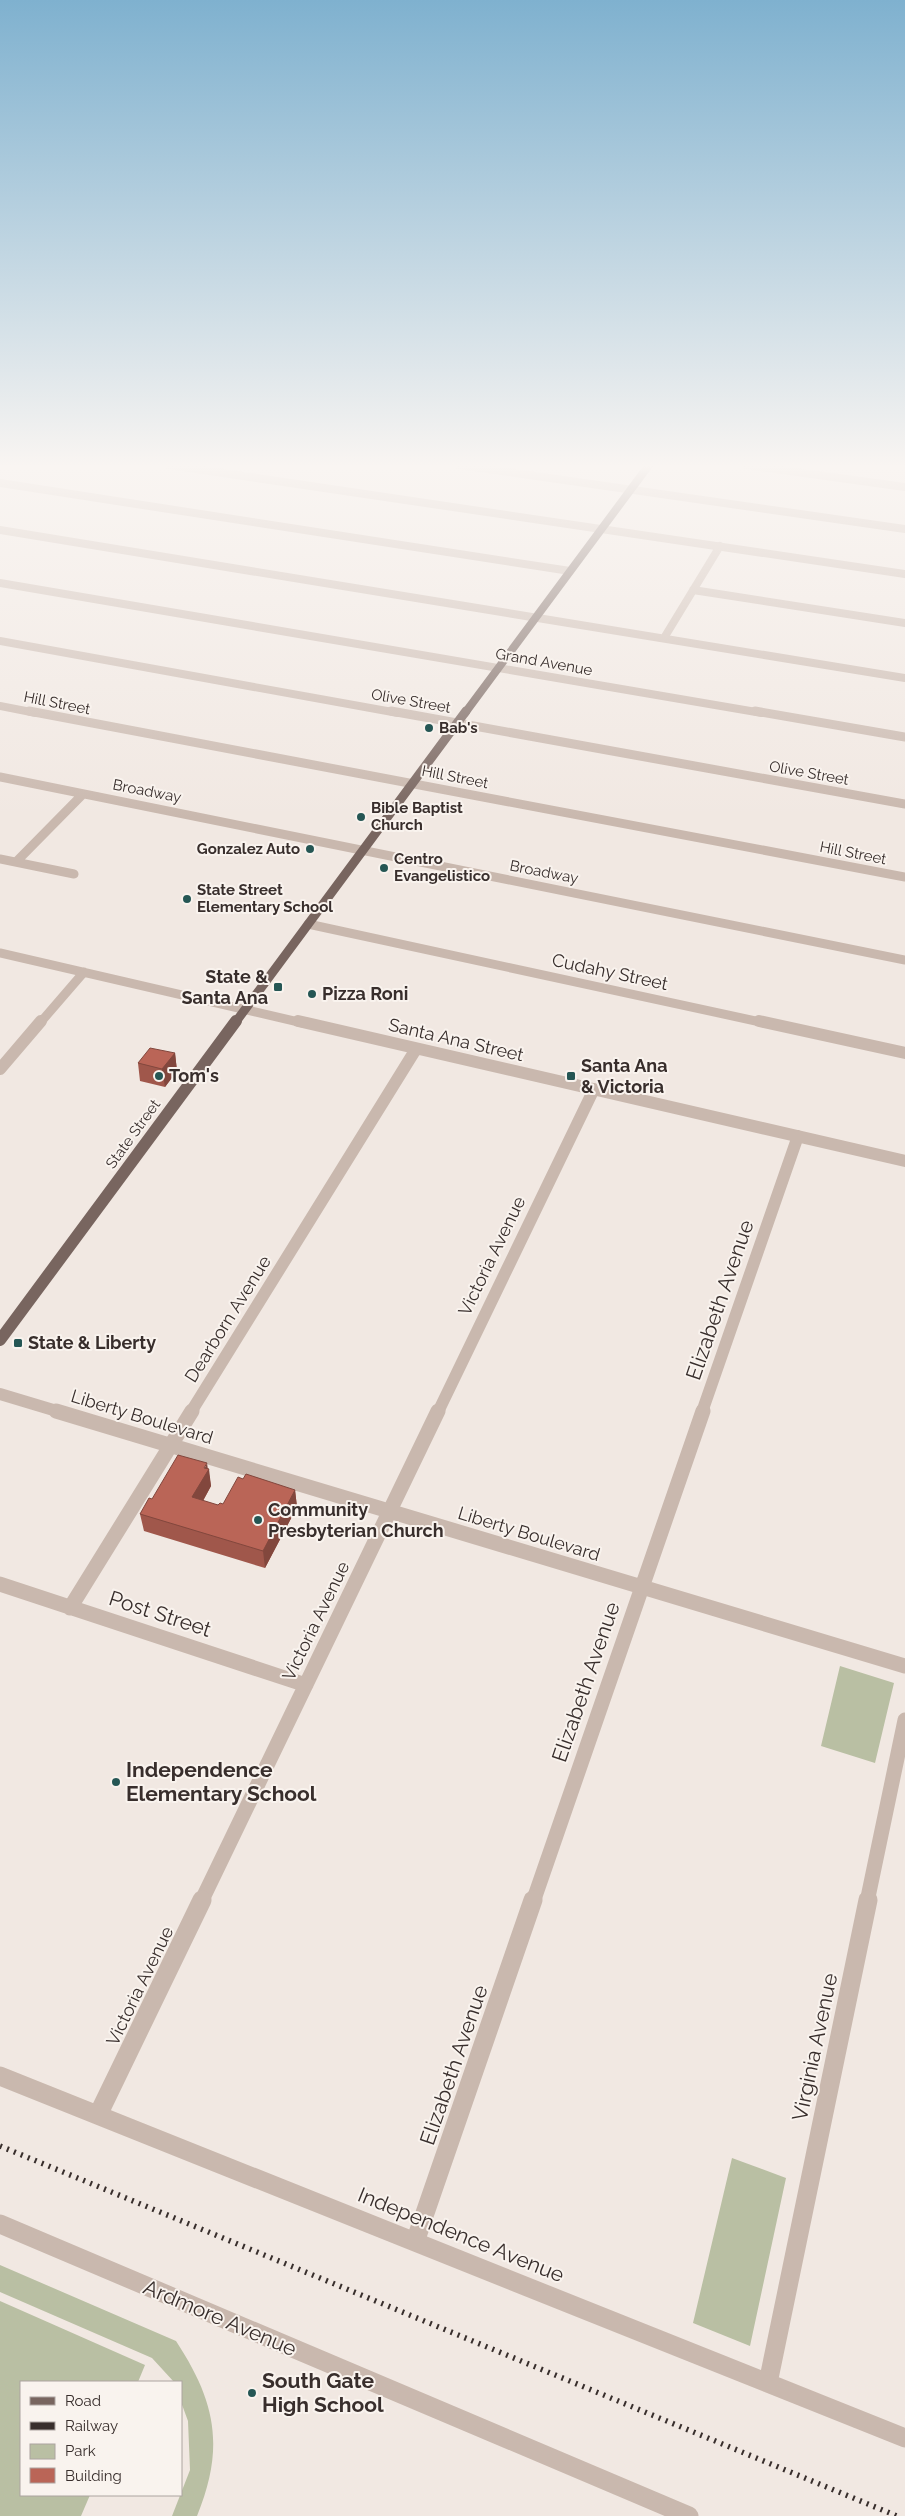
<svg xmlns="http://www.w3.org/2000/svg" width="905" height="2516" viewBox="0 0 905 2516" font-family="Raleway,sans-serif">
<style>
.green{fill:#b9bfa3}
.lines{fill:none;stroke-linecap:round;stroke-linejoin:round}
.minor-far4{stroke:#c9b8ae;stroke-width:8}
.minor-far3{stroke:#c9b8ae;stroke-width:9}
.minor-far2{stroke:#c9b8ae;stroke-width:12}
.minor-far1{stroke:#c9b8ae;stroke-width:15}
.minor{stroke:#c9b8ae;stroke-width:19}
.major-far2{stroke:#78655f;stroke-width:8}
.major-far1{stroke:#78655f;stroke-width:9}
.major{stroke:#78655f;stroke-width:12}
.rail{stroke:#382e2c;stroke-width:5.5;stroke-dasharray:2 5.5;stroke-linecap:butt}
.wall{fill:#a0574b}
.shaded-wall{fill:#82473d}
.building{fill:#ba6557;stroke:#82473d}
.poi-dot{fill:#255654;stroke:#f9f3ee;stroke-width:2}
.labels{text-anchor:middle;stroke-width:4;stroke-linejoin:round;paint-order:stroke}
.far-street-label{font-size:15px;fill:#382e2c;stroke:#f9f3ee}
.far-poi-label{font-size:15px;font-weight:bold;fill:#382e2c;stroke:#f9f3ee;text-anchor:start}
.street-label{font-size:18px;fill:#382e2c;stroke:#f9f3ee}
.poi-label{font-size:18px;font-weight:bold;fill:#382e2c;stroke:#f9f3ee;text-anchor:start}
.near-street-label{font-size:21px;fill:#382e2c;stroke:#f9f3ee}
.near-poi-label{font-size:21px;font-weight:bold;fill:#382e2c;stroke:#f9f3ee;text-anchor:start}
</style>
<rect width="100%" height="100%" fill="#f1e8e2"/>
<path class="green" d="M840 1666 894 1683 875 1763 821 1746Z
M732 2158 786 2178 750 2346 693 2323Z
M0 2265 176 2341C216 2402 225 2447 197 2516H172L190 2470 188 2421 181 2402V2382H174L152 2358 0 2292Z
M0 2301 145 2365 138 2382H21V2495H90L81 2516H0Z"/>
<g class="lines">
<path class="minor-far4" d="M169 465 905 574
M459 465 905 529
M746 465 905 487
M0 483 570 571
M0 530 905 678
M0 583 762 713
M693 590 905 623
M664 638 720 546
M0 641 398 713
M0 706 36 713"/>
<path class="minor-far3" d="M29 711 905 877
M391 711 905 804
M755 711 905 737
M0 777 905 960
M0 859 74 874
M16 862 83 794
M308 924 765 1023
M0 953 303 1023
M40 1023 84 972"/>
<path class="minor-far2" d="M298 1021 905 1161
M759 1021 905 1053
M0 1069 41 1021
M0 1394 60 1412
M191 1412 416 1049
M438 1412 594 1089
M702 1412 798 1136"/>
<path class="minor-far1" d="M56 1411 905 1666
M0 1584 306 1685
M70 1608 192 1411
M201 1902 438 1411
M533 1902 703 1411
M867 1902 905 1720"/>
<path class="minor" d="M0 2076 905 2438
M98 2115 202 1900
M0 2224 689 2516
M415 2242 533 1900
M768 2383 868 1900"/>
<path class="major-far2" d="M465 713 649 465"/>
<path class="major-far1" d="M235 1023 466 711"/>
<path class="major" d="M0 1340 236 1021"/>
<path class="rail" d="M0 2146 897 2516"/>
</g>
<path class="wall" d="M175 1053 177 1071 165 1087 140 1081 138 1063Z
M208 1468 211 1486 203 1501 218 1505 223 1504 295 1490 297 1507 265 1568 144 1531 140 1514 152 1499Z"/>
<path class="shaded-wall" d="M175 1053 177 1071 165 1087 162 1069Z
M207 1463 208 1470 209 1469 211 1486 195 1515 192 1497Z
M295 1490 297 1507 265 1568 263 1551Z"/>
<path class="building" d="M150 1048 175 1053 162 1069 138 1063Z
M178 1455 207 1463 204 1468 209 1469 192 1497 218 1505 220 1503 223 1504 238 1477 243 1479 246 1474 295 1490 263 1551 140 1514 149 1498 152 1499Z"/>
<linearGradient id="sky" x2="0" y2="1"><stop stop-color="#7fb1cf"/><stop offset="0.57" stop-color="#f9f5f2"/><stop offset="1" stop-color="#f9f5f2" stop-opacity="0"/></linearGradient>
<rect width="905" height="818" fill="url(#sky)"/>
<g class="poi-dot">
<circle cx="429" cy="728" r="5"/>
<circle cx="361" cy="817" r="5"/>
<circle cx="310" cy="849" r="5"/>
<circle cx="384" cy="868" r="5"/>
<circle cx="187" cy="899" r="5"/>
<rect x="273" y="982" width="10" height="10" rx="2.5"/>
<circle cx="312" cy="994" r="5"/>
<circle cx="159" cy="1076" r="5"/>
<rect x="566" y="1071" width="10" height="10" rx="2.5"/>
<rect x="13" y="1338" width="10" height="10" rx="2.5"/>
<circle cx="258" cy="1520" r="5"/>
<circle cx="116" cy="1782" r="5"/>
<circle cx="252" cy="2393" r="5"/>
</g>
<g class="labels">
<g class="far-street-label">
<text transform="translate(544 662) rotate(10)" y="5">Grand Avenue</text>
<text transform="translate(411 701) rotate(10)" y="5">Olive Street</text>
<text transform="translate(57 703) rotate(11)" y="5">Hill Street</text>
<text transform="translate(809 773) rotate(10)" y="5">Olive Street</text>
<text transform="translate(455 777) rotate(11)" y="5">Hill Street</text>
<text transform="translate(147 791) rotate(11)" y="5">Broadway</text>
<text transform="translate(853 853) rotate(11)" y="5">Hill Street</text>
<text transform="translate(544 872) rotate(11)" y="5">Broadway</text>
<text transform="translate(133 1134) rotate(-54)" y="5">State Street</text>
</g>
<g class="far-poi-label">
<text x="439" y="733">Bab's</text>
<text x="371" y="813">Bible Baptist<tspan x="371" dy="17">Church</tspan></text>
<text x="300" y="854" text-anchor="end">Gonzalez Auto</text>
<text x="394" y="864">Centro<tspan x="394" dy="17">Evangelistico</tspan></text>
<text x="197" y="895">State Street<tspan x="197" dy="17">Elementary School</tspan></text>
</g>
<g class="street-label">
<text transform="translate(610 972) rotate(12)" y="6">Cudahy Street</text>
<text transform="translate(456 1040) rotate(13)" y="6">Santa Ana Street</text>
<text transform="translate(492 1256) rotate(-64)" y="6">Victoria Avenue</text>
<text transform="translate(228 1319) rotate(-58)" y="6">Dearborn Avenue</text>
<text transform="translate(142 1417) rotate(17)" y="6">Liberty Boulevard</text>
<text transform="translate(529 1534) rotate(17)" y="6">Liberty Boulevard</text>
<text transform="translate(316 1621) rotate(-64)" y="6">Victoria Avenue</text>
<text transform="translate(140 1986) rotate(-64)" y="6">Victoria Avenue</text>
</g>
<g class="poi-label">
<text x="268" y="983" text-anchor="end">State &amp;<tspan x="268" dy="21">Santa Ana</tspan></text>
<text x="322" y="1000">Pizza Roni</text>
<text x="581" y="1072">Santa Ana<tspan x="581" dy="21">&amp; Victoria</tspan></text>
<text x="169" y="1082">Tom's</text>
<text x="28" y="1349">State &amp; Liberty</text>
<text x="268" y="1516">Community<tspan x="268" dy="21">Presbyterian Church</tspan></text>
</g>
<g class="near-street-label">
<text transform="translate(720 1300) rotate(-71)" y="7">Elizabeth Avenue</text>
<text transform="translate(160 1614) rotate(18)" y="7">Post Street</text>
<text transform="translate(586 1682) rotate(-71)" y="7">Elizabeth Avenue</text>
<text transform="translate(815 2047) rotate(-78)" y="7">Virginia Avenue</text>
<text transform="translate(454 2065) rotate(-71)" y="7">Elizabeth Avenue</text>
<text transform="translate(461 2235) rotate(22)" y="7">Independence Avenue</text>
<text transform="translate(220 2318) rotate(23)" y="7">Ardmore Avenue</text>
</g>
<g class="near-poi-label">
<text x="126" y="1777">Independence<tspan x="126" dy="24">Elementary School</tspan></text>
<text x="262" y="2388">South Gate<tspan x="262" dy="24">High School</tspan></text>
</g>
</g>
<rect x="20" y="2381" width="162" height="115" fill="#f9f3ee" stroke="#aca4a0"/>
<rect x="30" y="2397" width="25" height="8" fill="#78655f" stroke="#aca4a0"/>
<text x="65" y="2406" font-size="15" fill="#382e2c">Road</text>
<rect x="30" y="2422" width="25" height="8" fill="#382e2c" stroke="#aca4a0"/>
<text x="65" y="2431" font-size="15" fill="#382e2c">Railway</text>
<rect x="30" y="2444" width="25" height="15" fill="#b9bfa3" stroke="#aca4a0"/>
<text x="65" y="2456" font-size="15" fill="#382e2c">Park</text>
<rect x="30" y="2468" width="25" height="15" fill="#ba6557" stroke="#aca4a0"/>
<text x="65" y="2481" font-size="15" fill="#382e2c">Building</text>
</svg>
